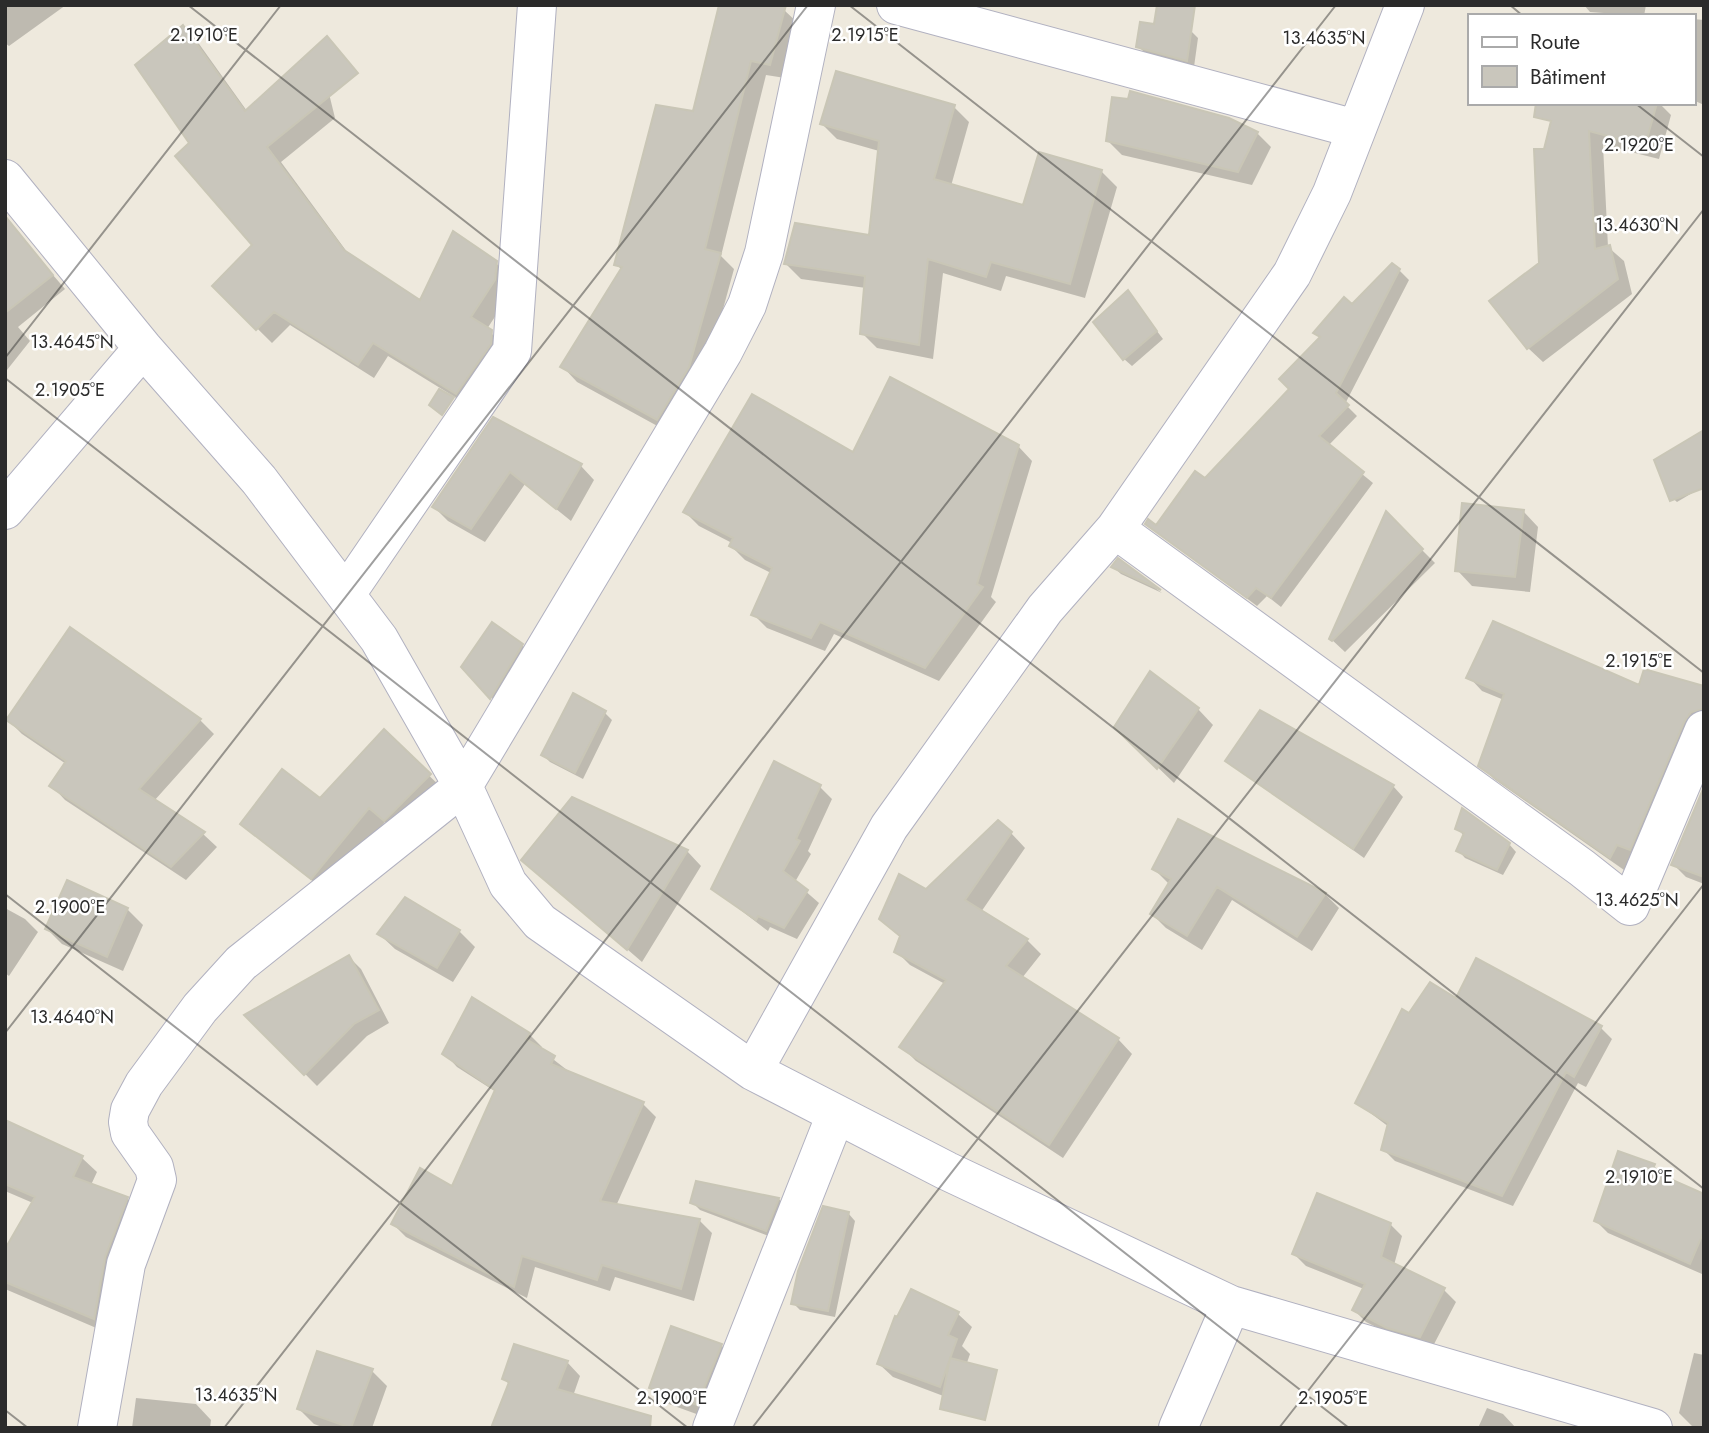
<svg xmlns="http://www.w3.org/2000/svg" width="1709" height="1433" viewBox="0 0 1709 1433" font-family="Jost,sans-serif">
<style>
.shadow{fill:#0003}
.building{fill:#c9c6bc;stroke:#c9c6b6;stroke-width:2}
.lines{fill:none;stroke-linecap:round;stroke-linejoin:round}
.street-casing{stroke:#b1b1c0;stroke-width:40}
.street{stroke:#fff;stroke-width:38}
.ticks{fill:none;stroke:#2b2b2b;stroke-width:2;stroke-opacity:0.45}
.ticks-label{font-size:18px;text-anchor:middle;fill:#2b2b2b;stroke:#fff;stroke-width:5;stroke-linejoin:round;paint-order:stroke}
</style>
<rect width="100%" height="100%" fill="#eee9dd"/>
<path class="shadow" d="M5 5H66L9 46 5 43Z
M1584 5H1646L1644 16 1590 12Z
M784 10 799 24 785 78 766 75 721 256 734 269 703 382 672 434 577 382 563 367 622 270 616 264 694 113Z
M1693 19 1704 20V105L1693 100Z
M183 27 197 41 247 111 323 69 335 118 281 162 350 256 421 303 495 262 510 277 509 295 487 329 505 347 471 407 388 356 374 378 290 325 272 343 214 286 255 245 192 144Z
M1191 31 1198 38 1194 67 1146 54 1138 46Z
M1558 103H1659L1671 115 1659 159 1603 145 1608 247 1624 261 1632 294 1543 362 1528 348 1541 264 1545 150Z
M954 107 969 122 951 186 1025 207 1102 172 1117 187 1085 298 1006 276 1001 291 943 273 933 359 877 348 862 333 866 288 801 279 786 264 871 237 879 151 837 139 822 124Z
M1257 133 1271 147 1252 185 1122 155 1108 141Z
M5 219 65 289 18 327 30 341 7 370Z
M1399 270 1409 280 1345 404 1357 416 1328 446 1373 483 1281 607 1267 596 1257 606 1147 524 1156 527 1205 480 1291 389 1352 307Z
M1128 293 1163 339 1132 366 1124 359Z
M494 420 581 466 594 480 571 521 525 484 485 542 448 521 434 507Z
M1018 446 1032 461 991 597 996 602 939 681 834 634 825 651 767 628 753 614 771 573 745 560 731 546 732 543 699 526 685 512 854 454Z
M1704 486 1677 502 1669 495Z
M1523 511 1538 527 1530 592 1472 586 1457 570Z
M1386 514 1435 563 1345 652 1331 639Z
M1119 561 1162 593 1121 574 1113 567Z
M71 630 200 720 214 734 154 801 203 834 217 847 186 880 65 800 52 786 66 764 22 734 8 720Z
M522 645 529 653 498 704 463 667Z
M1469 677 1704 691V727L1624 870 1494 779 1480 765 1504 700 1482 691Z
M1198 709 1213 725 1174 783 1116 727Z
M605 713 612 720 583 779 550 762 543 755Z
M384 732 445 791 400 835 385 822 327 893 242 823 320 801Z
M1228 760 1393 786 1403 797 1364 858Z
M820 787 832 799 808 851 811 854 795 882 819 903 797 939 770 927 768 931 713 889Z
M1704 792V884L1686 877 1673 864Z
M573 799 687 851 701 866 642 962 524 860Z
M1457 828 1509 844 1516 852 1503 875 1465 858 1458 850 1464 836Z
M1011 833 1025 848 981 912 1027 940 1041 954 1022 978 1118 1039 1132 1054 1063 1158 916 1061 902 1047 945 984 910 965 896 951 901 938 881 919Z
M1154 869 1325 894 1339 908 1312 951 1232 900 1202 950 1166 928 1152 914 1170 885Z
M68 883 127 909 143 925 123 971 62 944 47 929Z
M405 899 459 931 475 947 453 982 395 949 379 934Z
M5 908 25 919 38 932 9 976 5 973Z
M349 957 361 969 389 1023 367 1036 317 1086 247 1015Z
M1456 1000 1600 1027 1612 1039 1586 1087 1578 1083 1513 1206 1395 1161 1383 1149 1389 1127 1357 1103 1410 1015Z
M529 1034 542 1047 540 1049 567 1070 565 1072 643 1104 656 1117 616 1206 699 1220 712 1233 694 1301 615 1277 610 1291 535 1267 527 1298 406 1237 393 1224 452 1189 496 1092 457 1067 445 1054Z
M5 1122 82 1158 97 1172 91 1185 127 1198 141 1213 108 1333 5 1289V1253L33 1203 5 1191Z
M1654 1166 1665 1177 1704 1196 1702 1274 1608 1233 1596 1221Z
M698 1183 779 1199 786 1207 774 1238 700 1210 692 1202Z
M848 1213 855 1221 835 1317 800 1310 793 1303Z
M1390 1224 1402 1236 1394 1265 1444 1290 1456 1302 1432 1348 1400 1339 1366 1322 1354 1310 1364 1289 1306 1266 1294 1254Z
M958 1314 972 1327 962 1346 970 1354 954 1400 893 1377 879 1364Z
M721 1345 736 1361 713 1420 666 1403 651 1387Z
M1694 1353 1704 1355V1428H1694L1679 1413Z
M567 1362 580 1376 573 1396 510 1385 504 1379Z
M372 1371 387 1386 372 1428H325L314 1424 299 1409Z
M136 1398 196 1404 211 1420 210 1428H132Z
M1487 1408 1503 1414 1516 1428H1478Z"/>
<path class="building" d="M719 5H786L770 65 751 61 705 249 721 253 689 367 657 420 560 367 622 267 614 265 656 105 693 111Z
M1157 5H1195L1187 61 1136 47 1140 22 1154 24Z
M183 25 245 111 327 36 358 73 267 147 344 250 420 300 453 231 497 261 495 280 471 317 492 330 491 344 456 394 373 343 358 365 274 312 256 330 212 286 252 245 175 156 189 143 135 65Z
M836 71 955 105 934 179 1023 205 1039 152 1102 170 1070 284 991 262 986 277 928 259 919 345 860 334 865 276 784 264 795 223 869 235 879 141 820 124Z
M1130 91 1229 118 1258 132 1238 172 1106 141 1112 97 1128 99Z
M1536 103H1657L1645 146 1589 131 1595 249 1610 245 1618 279 1527 349 1489 301 1539 263 1534 149H1544L1551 121 1534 117Z
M5 216 53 275 5 313Z
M1392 263 1400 269 1336 393 1349 405 1319 436 1364 472 1271 598 1256 588 1247 598 1145 524 1148 519 1156 525 1195 471 1205 478 1289 389 1279 379 1320 337 1313 333 1344 297 1352 304Z
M1128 290 1157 331 1123 360 1093 322Z
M890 377 1019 445 977 584 983 587 925 668 820 622 811 638 751 615 772 568 729 546 733 538 683 512 752 394 853 452Z
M439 389 454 397 442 415 429 405Z
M493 417 582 464 556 509 510 472 471 529 432 507Z
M1704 430V488L1670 501 1654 460Z
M1462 503 1524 510 1515 577 1455 571Z
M1386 511 1423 549 1332 641 1329 639Z
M1118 558 1161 590 1111 567Z
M1493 621 1639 685 1644 669 1704 686V709L1691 712 1684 722 1630 850 1617 845 1610 858 1478 766 1504 694 1466 678Z
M492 622 523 644 490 699 461 667Z
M70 627 201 719 139 789 205 832 171 867 49 786 66 761 6 720Z
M1150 671 1199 708 1157 769 1114 727Z
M573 693 606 711 575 773 541 755Z
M1260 710 1394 785 1353 849 1225 761Z
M384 729 431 774 384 821 369 808 311 879 240 824 282 769 320 798Z
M774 761 821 785 796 839 800 841 783 871 808 890 784 928 758 916 756 920 711 889Z
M1704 787V877L1671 865Z
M572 797 688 850 627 950 521 860Z
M1462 808 1510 843 1497 870 1456 851 1464 833 1455 829Z
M1178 819 1326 893 1297 937 1217 887 1187 936 1150 914 1171 879 1152 869Z
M998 820 1012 832 965 900 1028 939 1006 966 1119 1038 1049 1145 899 1047 946 980 894 952 900 936 879 919 899 874 926 889Z
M67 880 128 908 107 957 45 929Z
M405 897 460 930 437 968 377 934Z
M349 955 379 1010 354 1024 304 1075 244 1015Z
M1476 958 1602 1026 1574 1077 1566 1072 1502 1196 1381 1150 1388 1123 1355 1103 1402 1009 1409 1013 1430 982 1456 998Z
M472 997 530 1033 526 1039 555 1056 551 1064 644 1102 600 1201 700 1219 681 1289 602 1265 597 1280 522 1256 514 1287 391 1224 420 1168 452 1186 495 1090 442 1054Z
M5 1120 83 1156 73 1177 128 1197 105 1257 94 1319 5 1282V1249L35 1197 5 1184Z
M1618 1151 1655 1164 1652 1171 1704 1194V1231L1690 1264 1594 1221Z
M696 1181 779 1198 766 1231 690 1203Z
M1317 1193 1391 1223 1381 1257 1445 1288 1420 1337 1387 1328 1352 1310 1365 1284 1292 1254Z
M823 1206 849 1212 828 1311 791 1304 798 1271Z
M911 1289 959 1312 948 1335 957 1339 940 1387 877 1364 895 1316 897 1317Z
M671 1326 722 1344 697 1405 649 1388Z
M514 1344 568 1361 557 1389 651 1416 650 1428H491L509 1382 502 1379Z
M317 1351 373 1369 351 1428 297 1409Z
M950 1358 997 1370 985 1420 940 1409Z"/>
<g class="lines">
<g class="street-casing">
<path id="street" d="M896 5 1356 129
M5 179 143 348 259 480 379 639 463 786 508 884 540 922 753 1071 947 1171 1231 1305 1178 1428
M5 510 143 348
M1115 529 1582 868 1630 906 1704 730
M346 594 512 351 537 5
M753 1071 889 827 1045 609 1115 529 1292 274 1332 193 1405 5
M1231 1305 1653 1428
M97 1428 126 1264 157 1180 154 1167 130 1133 128 1122 130 1110 144 1084 200 1008 241 963 463 786 723 352 747 305 764 253 816 5
M712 1428 836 1114"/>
</g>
<use href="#street" class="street"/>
</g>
<path class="ticks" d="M188 5 1704 1189M849 5 1704 673M1510 5 1523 16M1635 103 1704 157M5 358 281 5M5 378 1349 1428M5 894 688 1428M5 1033 808 5M5 1410 28 1428M224 1428 1336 5M752 1428 1704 209M1279 1428 1704 884"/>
<g class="ticks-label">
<text x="204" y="41">2.1910°E</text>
<text x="865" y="41">2.1915°E</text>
<text x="1324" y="44">13.4635°N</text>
<text x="1639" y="151">2.1920°E</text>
<text x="1637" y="231">13.4630°N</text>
<text x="72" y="348">13.4645°N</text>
<text x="70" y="396">2.1905°E</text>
<text x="1639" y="667">2.1915°E</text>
<text x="1637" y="906">13.4625°N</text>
<text x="70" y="913">2.1900°E</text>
<text x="72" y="1023">13.4640°N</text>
<text x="1639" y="1183">2.1910°E</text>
<text x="236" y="1401">13.4635°N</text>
<text x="672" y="1404">2.1900°E</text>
<text x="1333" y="1404">2.1905°E</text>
</g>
<rect width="1709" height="1433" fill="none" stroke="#2b2b2b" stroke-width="14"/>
<rect x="1468" y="14" width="228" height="91" fill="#ffffff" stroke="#aaaaaa" stroke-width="2"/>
<rect x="1482" y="37" width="35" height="10" fill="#ffffff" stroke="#aaaaaa" stroke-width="2"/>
<text x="1530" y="49" font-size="21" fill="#2b2b2b">Route</text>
<rect x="1482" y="66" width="35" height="21" fill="#c9c6bc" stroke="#aaaaaa" stroke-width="2"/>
<text x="1530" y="84" font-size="21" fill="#2b2b2b">Bâtiment</text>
</svg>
